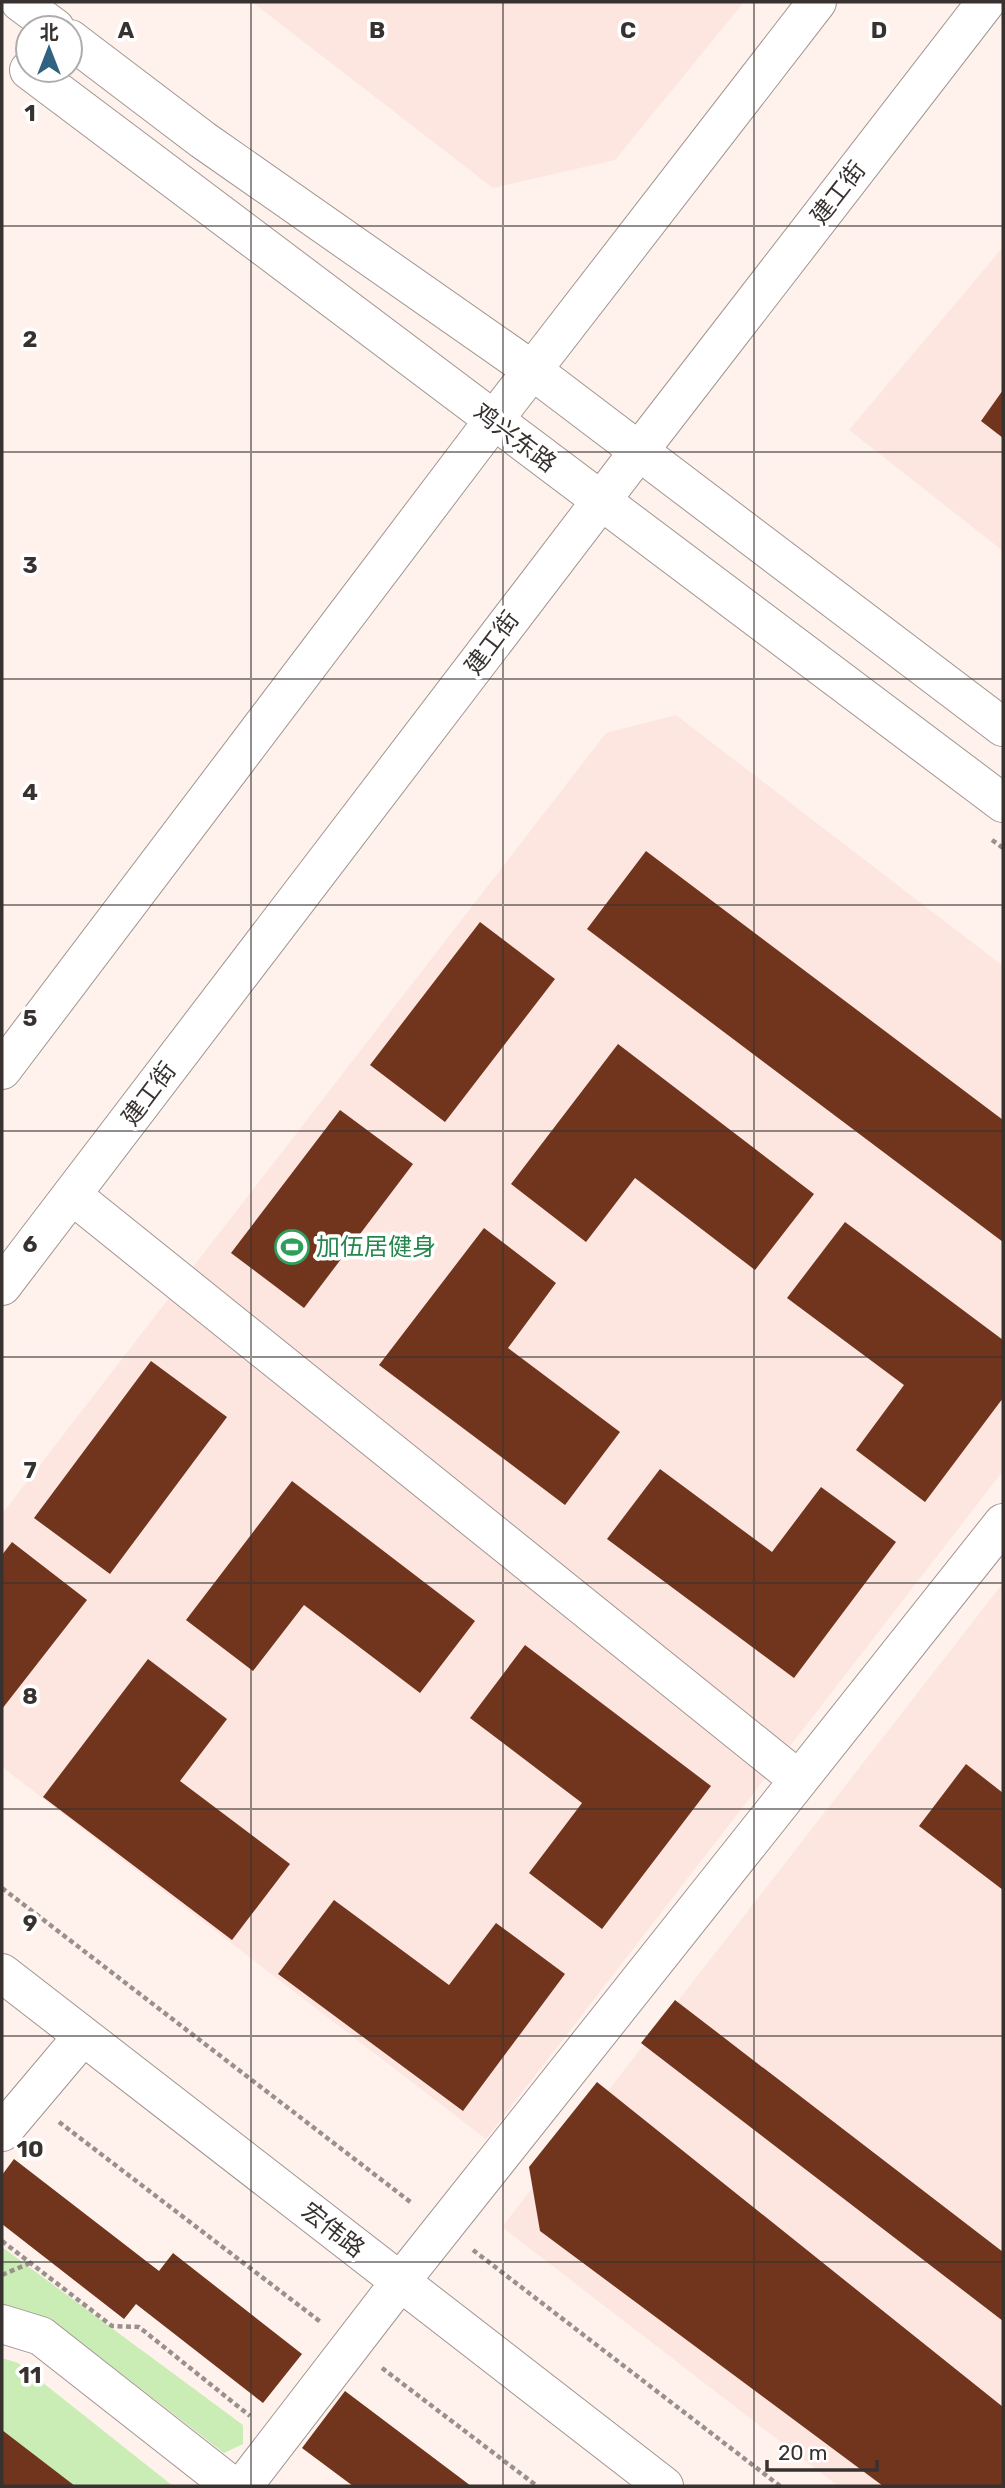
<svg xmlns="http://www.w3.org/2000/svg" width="1005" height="2488" viewBox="0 0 1005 2488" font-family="Rubik,'Noto Sans SC',sans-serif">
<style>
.built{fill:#fce6df}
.green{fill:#caedb6}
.building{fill:#71341d}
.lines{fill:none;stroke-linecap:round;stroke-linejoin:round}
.minor-casing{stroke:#a29591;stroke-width:40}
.major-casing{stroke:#a29591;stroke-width:40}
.highway-casing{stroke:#a29591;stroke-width:40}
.path{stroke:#9a918e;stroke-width:4.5;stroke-dasharray:5 3.5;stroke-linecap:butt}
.minor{stroke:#fff;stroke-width:38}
.major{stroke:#fff;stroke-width:38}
.highway{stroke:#fff;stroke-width:38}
.grid{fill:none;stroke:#373230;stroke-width:2;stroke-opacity:0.55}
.labels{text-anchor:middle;stroke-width:7;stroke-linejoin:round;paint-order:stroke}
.street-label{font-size:24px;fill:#373230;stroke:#fff}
.leisure-label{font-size:24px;fill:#27864d;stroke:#fff;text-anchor:start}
.grid-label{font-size:23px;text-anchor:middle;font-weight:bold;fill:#373230;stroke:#fff;stroke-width:7;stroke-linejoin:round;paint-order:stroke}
</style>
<rect width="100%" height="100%" fill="#fff2ed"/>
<path class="built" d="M252 2H744L615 160 493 188Z
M1003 247V551L849 430Z
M676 715 1003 966V1471L486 2139 2 1767V1514L606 733Z
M1003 1583V2486H838L502 2227Z"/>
<path class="green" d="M2 2247 243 2425V2444L224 2453 61 2327 2 2306Z
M2 2358 18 2363 173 2486H2Z"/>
<path class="building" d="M1003 390V438L981 421Z
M646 851 1003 1120V1242L587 929Z
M480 922 555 979 445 1122 370 1065Z
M618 1044 814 1194 755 1270 635 1178 586 1242 511 1184Z
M340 1110 413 1164 304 1308 231 1253Z
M845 1222 1003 1340V1398L925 1502 856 1450 904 1385 787 1298Z
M484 1228 556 1283 508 1348 620 1432 565 1505 379 1365Z
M151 1361 227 1417 110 1574 34 1518Z
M660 1469 772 1552 821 1487 896 1542 794 1678 607 1539Z
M292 1481 475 1621 420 1693 304 1605 253 1671 186 1620Z
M12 1542 87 1600 2 1709V1555Z
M525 1645 711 1786 602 1929 529 1873 582 1803 470 1718Z
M148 1659 227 1719 180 1781 290 1864 232 1940 43 1797Z
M966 1764 1003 1793V1890L919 1826Z
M334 1900 449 1985 496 1923 565 1974 463 2111 278 1974Z
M675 2000 1003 2252V2321L641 2043Z
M597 2082 1003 2407V2486H883L540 2231 529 2167Z
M14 2159 159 2271 173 2253 302 2354 263 2403 136 2304 124 2319 2 2224V2175Z
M345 2391 471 2486H353L302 2448Z
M2 2430 75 2486H2Z"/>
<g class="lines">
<g class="minor-casing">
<path id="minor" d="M72 1195 799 1780
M2 1973 664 2486
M2 2132 83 2036
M2 2324 41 2336 232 2486
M243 2486 400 2282 1003 1523"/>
</g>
<g class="major-casing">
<path id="major" d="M2 1070 493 421 817 2
M2 1286 639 451 986 2"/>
</g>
<g class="highway-casing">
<path id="highway" d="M20 2 55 28
M70 39 203 140 532 370 1003 727
M29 70 1003 803"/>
</g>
<path class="path" d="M992 840 1003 848
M2 1888 413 2204
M59 2122 322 2323
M2 2241 112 2326 139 2327 250 2416
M473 2250 780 2486
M2 2275 30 2263
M382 2368 537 2486"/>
<use href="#minor" class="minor"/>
<use href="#major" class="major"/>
<use href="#highway" class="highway"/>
</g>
<path class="grid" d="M251 2V2486M503 2V2486M754 2V2486M2 226H1003M2 452H1003M2 679H1003M2 905H1003M2 1131H1003M2 1357H1003M2 1583H1003M2 1809H1003M2 2036H1003M2 2262H1003"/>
<defs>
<g id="stadium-ring" transform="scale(1.75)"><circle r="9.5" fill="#fff" stroke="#2e9e5b" stroke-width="1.5"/><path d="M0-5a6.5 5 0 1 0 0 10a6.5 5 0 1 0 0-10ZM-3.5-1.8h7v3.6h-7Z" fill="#2e9e5b"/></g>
</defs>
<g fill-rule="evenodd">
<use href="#stadium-ring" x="292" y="1247"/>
</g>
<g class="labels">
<g class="street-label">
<text transform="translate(838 193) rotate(-52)" y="8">建工街</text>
<text transform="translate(515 438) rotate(37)" y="8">鸡兴东路</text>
<text transform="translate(492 643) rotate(-53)" y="8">建工街</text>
<text transform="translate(149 1094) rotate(-53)" y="8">建工街</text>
<text transform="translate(333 2230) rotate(38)" y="8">宏伟路</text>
</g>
<g class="leisure-label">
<text x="316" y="1255">加伍居健身</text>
</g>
</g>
<g class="grid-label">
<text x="126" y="38">A</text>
<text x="377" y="38">B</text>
<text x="628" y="38">C</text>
<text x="879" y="38">D</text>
<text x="30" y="121">1</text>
<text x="30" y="347">2</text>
<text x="30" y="573">3</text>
<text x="30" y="800">4</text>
<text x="30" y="1026">5</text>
<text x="30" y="1252">6</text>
<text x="30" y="1478">7</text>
<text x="30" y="1704">8</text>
<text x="30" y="1931">9</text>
<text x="30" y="2157">10</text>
<text x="30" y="2383">11</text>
</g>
<rect width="1005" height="2488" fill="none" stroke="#373230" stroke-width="7"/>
<g transform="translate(49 49)"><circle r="33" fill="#ffffff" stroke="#afadac" stroke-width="2"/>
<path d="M0-5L12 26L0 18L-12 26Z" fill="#326281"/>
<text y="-10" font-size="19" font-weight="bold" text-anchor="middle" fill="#373230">北</text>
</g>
<path d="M767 2460v10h110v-10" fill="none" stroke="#373230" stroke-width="3.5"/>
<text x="778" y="2460" font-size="21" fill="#373230" stroke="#ffffff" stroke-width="5" paint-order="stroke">20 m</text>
</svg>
